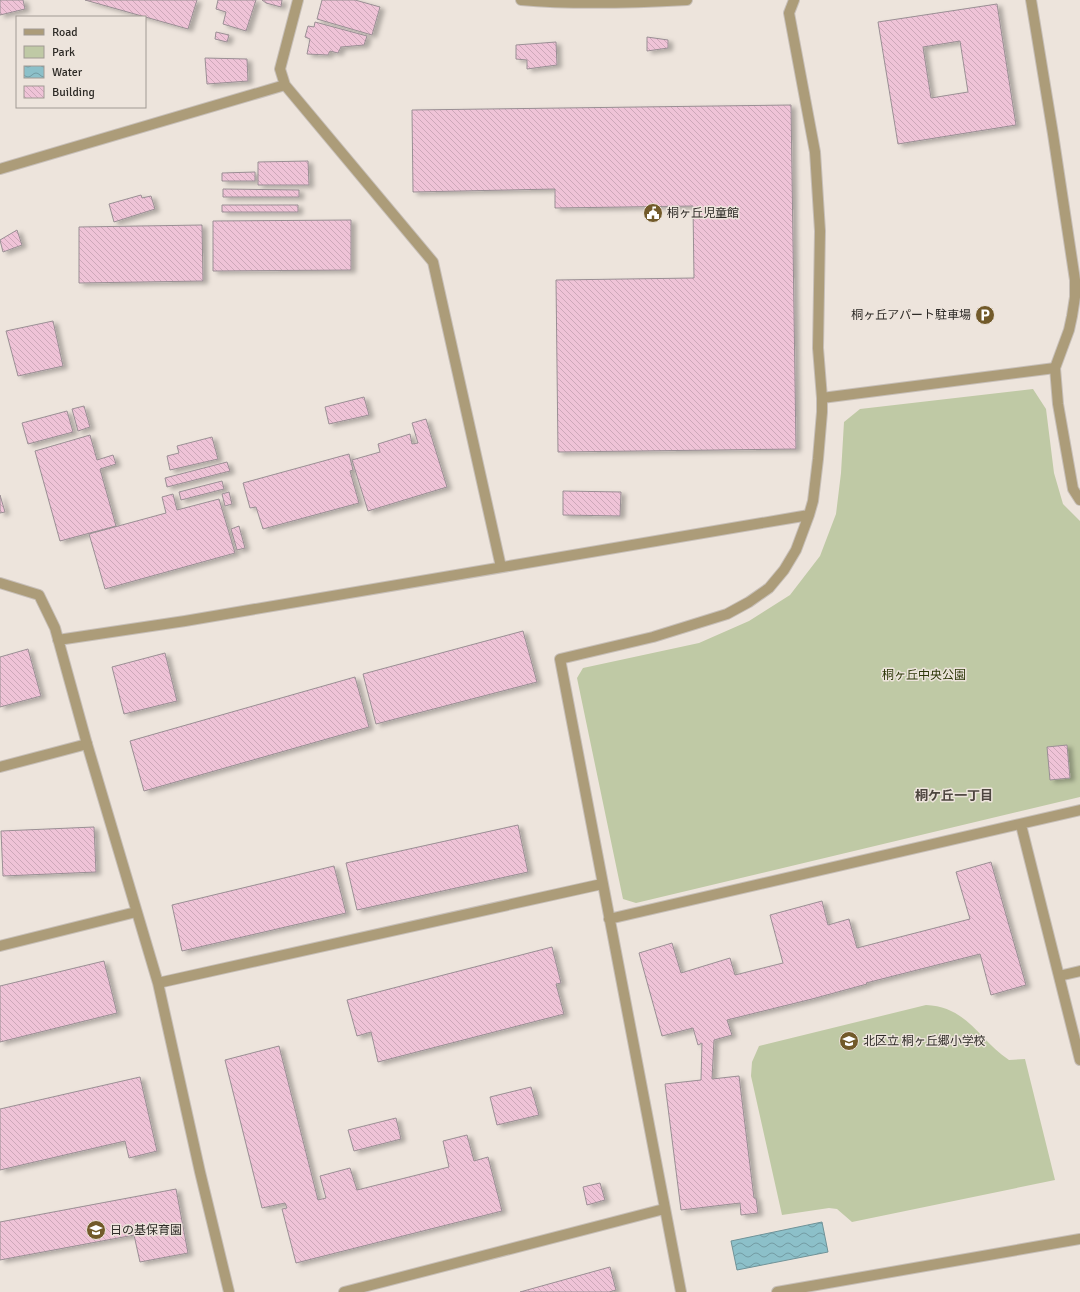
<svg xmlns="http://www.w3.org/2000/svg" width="1080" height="1292" viewBox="0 0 1080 1292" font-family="Signika,'Noto Sans JP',sans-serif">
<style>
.park{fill:#bfc9a5}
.water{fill:url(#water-waves);stroke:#709398}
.building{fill:url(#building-back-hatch);stroke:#9a8f94;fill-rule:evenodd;filter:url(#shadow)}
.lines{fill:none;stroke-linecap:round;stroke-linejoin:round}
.service-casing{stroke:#c7bfb8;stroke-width:12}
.minor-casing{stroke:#c7bfb8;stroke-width:12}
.tertiary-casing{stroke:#c7bfb8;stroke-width:12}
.service{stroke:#ac9c79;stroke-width:10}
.minor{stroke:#ac9c79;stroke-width:10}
.tertiary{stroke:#ac9c79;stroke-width:10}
.labels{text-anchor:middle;stroke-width:3;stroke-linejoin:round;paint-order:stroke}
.poi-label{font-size:12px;fill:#2e2b27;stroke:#ede4dc;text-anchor:start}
.park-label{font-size:12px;fill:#2e3809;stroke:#ede4dc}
.neighbourhood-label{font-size:13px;font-weight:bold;fill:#4d463f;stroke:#ede4dc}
</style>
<defs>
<pattern id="water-waves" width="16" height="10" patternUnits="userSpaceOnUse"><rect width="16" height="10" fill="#8cc0c9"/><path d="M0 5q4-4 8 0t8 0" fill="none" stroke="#739ca3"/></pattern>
<pattern id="building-back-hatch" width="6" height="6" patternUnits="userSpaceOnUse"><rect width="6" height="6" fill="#efc3d7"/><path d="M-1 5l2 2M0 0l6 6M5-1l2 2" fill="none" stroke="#cda8b9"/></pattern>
<filter id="shadow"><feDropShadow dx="4.5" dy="2.5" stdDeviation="2" flood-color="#0004"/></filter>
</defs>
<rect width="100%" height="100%" fill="#ede4dc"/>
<path class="park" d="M1033 389 1046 409 1054 473 1063 504 1080 521V797L636 903 623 899 577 678 583 668 699 643 749 621 790 595 820 556 836 514 841 473 844 422 860 409Z
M926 1005C968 1007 979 1040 1009 1060L1025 1059 1055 1180 852 1222 837 1209 829 1208 782 1215 751 1076 752 1062 759 1046Z"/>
<path class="water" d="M822 1222 828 1252 737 1270 731 1241Z"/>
<path class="building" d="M0 0H23L25 9 0 15Z
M85 0H197L188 29Z
M218 0H256L246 31 223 24 226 12 216 9Z
M262 0H282L281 7 266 3Z
M322 0H355L380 7 372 35 317 19Z
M997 4 1016 125 898 144 878 22ZM960 41 968 92 931 98 923 47Z
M315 22 367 36 364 45 341 47 338 53 330 51 328 55 307 54 310 39 305 37 308 26 314 27Z
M216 32 229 35 227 42 215 39Z
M647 37 668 40V48L647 51Z
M556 42 557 65 527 69V60L516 59V45Z
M205 58 247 59 248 81 207 84Z
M791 105 796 449 558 452 556 280 694 278 693 206 555 208V189L413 192 412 110Z
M308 161 309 185H258V162Z
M255 172V181H222V173Z
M223 189 299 190V197H223Z
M141 195 142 198 151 196 155 209 114 222 109 204Z
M222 205H298V212H222Z
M351 220V270L213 271V221Z
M202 225 203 281 79 283V227Z
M17 230 22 245 3 252 0 240Z
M53 321 63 366 18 376 6 331Z
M364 397 369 415 329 424 325 407Z
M84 406 90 427 78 431 72 409Z
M67 411 73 432 28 444 22 423Z
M426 419 447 487 368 511 352 460 380 452 378 444 410 434 412 444 418 443 412 423Z
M90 435 97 460 113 455 116 464 100 469 116 526 60 541 35 451Z
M212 437 218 459 170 470 167 456 179 453 177 446Z
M349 454 353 470 350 471 359 503 263 529 256 507 250 508 243 483Z
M227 462 230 471 167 487 165 478Z
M222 481 224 489 181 500 179 492Z
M563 491 621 492 620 516 563 515Z
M229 492 232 504 225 506 222 494Z
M173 494 177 510 219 499 235 553 105 589 89 534 166 513 162 497Z
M0 495 5 512 0 513Z
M239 526 245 548 237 550 231 529Z
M523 631 537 682 376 724 363 674Z
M28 649 41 696 0 707V657Z
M165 653 177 701 124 714 112 667Z
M355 677 369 727 144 791 130 741Z
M1067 745 1070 778 1050 780 1047 747Z
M518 825 528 872 357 910 346 863Z
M94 827 96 872 3 876 1 831Z
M991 862 1026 985 991 995 980 954 866 983 867 984 812 999 727 1020 732 1035 714 1040 712 1079 739 1076 754 1198H756L758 1213 741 1215 740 1203 681 1210 665 1084 701 1080 702 1043 698 1045 693 1028 662 1036 639 953 672 943 681 973 730 958 735 975 783 963 770 915 822 901 828 925 849 919 857 948 970 919 956 872Z
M334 866 346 913 182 951 172 905Z
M552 947 561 983 556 984 564 1014 378 1062 371 1032 357 1036 347 1000Z
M104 961 117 1013 0 1042V986Z
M279 1046 318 1200 326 1198 320 1176 350 1168 357 1190 449 1167 443 1141 467 1135 474 1161 488 1157 502 1211 296 1263 282 1209 287 1208 285 1203 262 1208 225 1060Z
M140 1077 157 1151 129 1158 125 1141 0 1170V1109Z
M531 1087 539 1115 497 1125 490 1097Z
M396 1118 401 1139 354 1151 348 1130Z
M600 1183 605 1200 587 1205 583 1187Z
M176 1189 188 1253 140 1262 134 1235 0 1260V1222Z
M610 1267 616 1290 609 1292H520Z"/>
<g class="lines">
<g class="service-casing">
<path id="service" d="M822 398 1055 368
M0 767 87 744"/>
</g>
<g class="minor-casing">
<path id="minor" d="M298 0 280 69 285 85 433 262 501 567
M1031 0 1053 134 1075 280V297L1072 316 1069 330 1055 368 1058 404 1073 489 1080 500
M0 169 285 85
M0 583 39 595 55 628 87 744 158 983 200 1172 229 1292
M58 640 185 621 809 515
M1021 825 1080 1060
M609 919 1080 810
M0 946 136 912
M1059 976 1080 971
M158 983 602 884
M344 1292 664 1209
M681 1292 560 659 653 637 727 614 749 602 769 588 784 570 796 550 809 515 813 501 818 459 822 412V398L818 348 820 231 815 152 789 13 794 0
M777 1292 1080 1239"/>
</g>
<g class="tertiary-casing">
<path id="tertiary" d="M521 0C576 5 632 3 687 0"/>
</g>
<use href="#service" class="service"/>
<use href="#minor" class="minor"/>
<use href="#tertiary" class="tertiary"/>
</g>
<defs>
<g id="civic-disc" transform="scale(1)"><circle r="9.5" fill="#725a2a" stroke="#ede4dc"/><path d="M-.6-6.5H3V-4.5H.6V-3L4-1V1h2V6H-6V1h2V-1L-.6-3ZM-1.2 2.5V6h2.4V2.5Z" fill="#fff"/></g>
<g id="parking-disc" transform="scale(1)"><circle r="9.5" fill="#725a2a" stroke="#ede4dc"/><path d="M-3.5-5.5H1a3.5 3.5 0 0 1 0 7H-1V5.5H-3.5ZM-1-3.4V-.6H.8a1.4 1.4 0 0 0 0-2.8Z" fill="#fff"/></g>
<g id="school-disc" transform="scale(1)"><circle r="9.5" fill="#725a2a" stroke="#ede4dc"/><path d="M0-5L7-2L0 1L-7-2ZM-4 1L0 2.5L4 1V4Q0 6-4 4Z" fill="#fff"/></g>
</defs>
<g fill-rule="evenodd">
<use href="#civic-disc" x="653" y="213"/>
<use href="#parking-disc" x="985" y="315"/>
<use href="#school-disc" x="849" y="1041"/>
<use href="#school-disc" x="96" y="1230"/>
</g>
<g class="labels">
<g class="poi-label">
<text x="667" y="217">桐ヶ丘児童館</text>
<text x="971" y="319" text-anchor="end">桐ヶ丘アパート駐車場</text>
<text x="863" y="1045">北区立 桐ヶ丘郷小学校</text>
<text x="110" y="1234">日の基保育園</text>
</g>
<g class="park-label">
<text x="924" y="679">桐ヶ丘中央公園</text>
</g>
<g class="neighbourhood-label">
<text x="954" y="800">桐ケ丘一丁目</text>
</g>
</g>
<rect x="16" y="16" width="130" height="92" fill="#ede4dc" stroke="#a19a94"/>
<rect x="24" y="29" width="20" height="6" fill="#ac9c79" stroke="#a19a94"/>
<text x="52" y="36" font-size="12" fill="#2e2b27">Road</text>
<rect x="24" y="46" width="20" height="12" fill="#bfc9a5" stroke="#a19a94"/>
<text x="52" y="56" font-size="12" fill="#2e2b27">Park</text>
<rect x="24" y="66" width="20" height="12" fill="url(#water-waves)" stroke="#a19a94"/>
<text x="52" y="76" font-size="12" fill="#2e2b27">Water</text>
<rect x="24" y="86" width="20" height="12" fill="url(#building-back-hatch)" stroke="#a19a94"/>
<text x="52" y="96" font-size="12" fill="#2e2b27">Building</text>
</svg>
